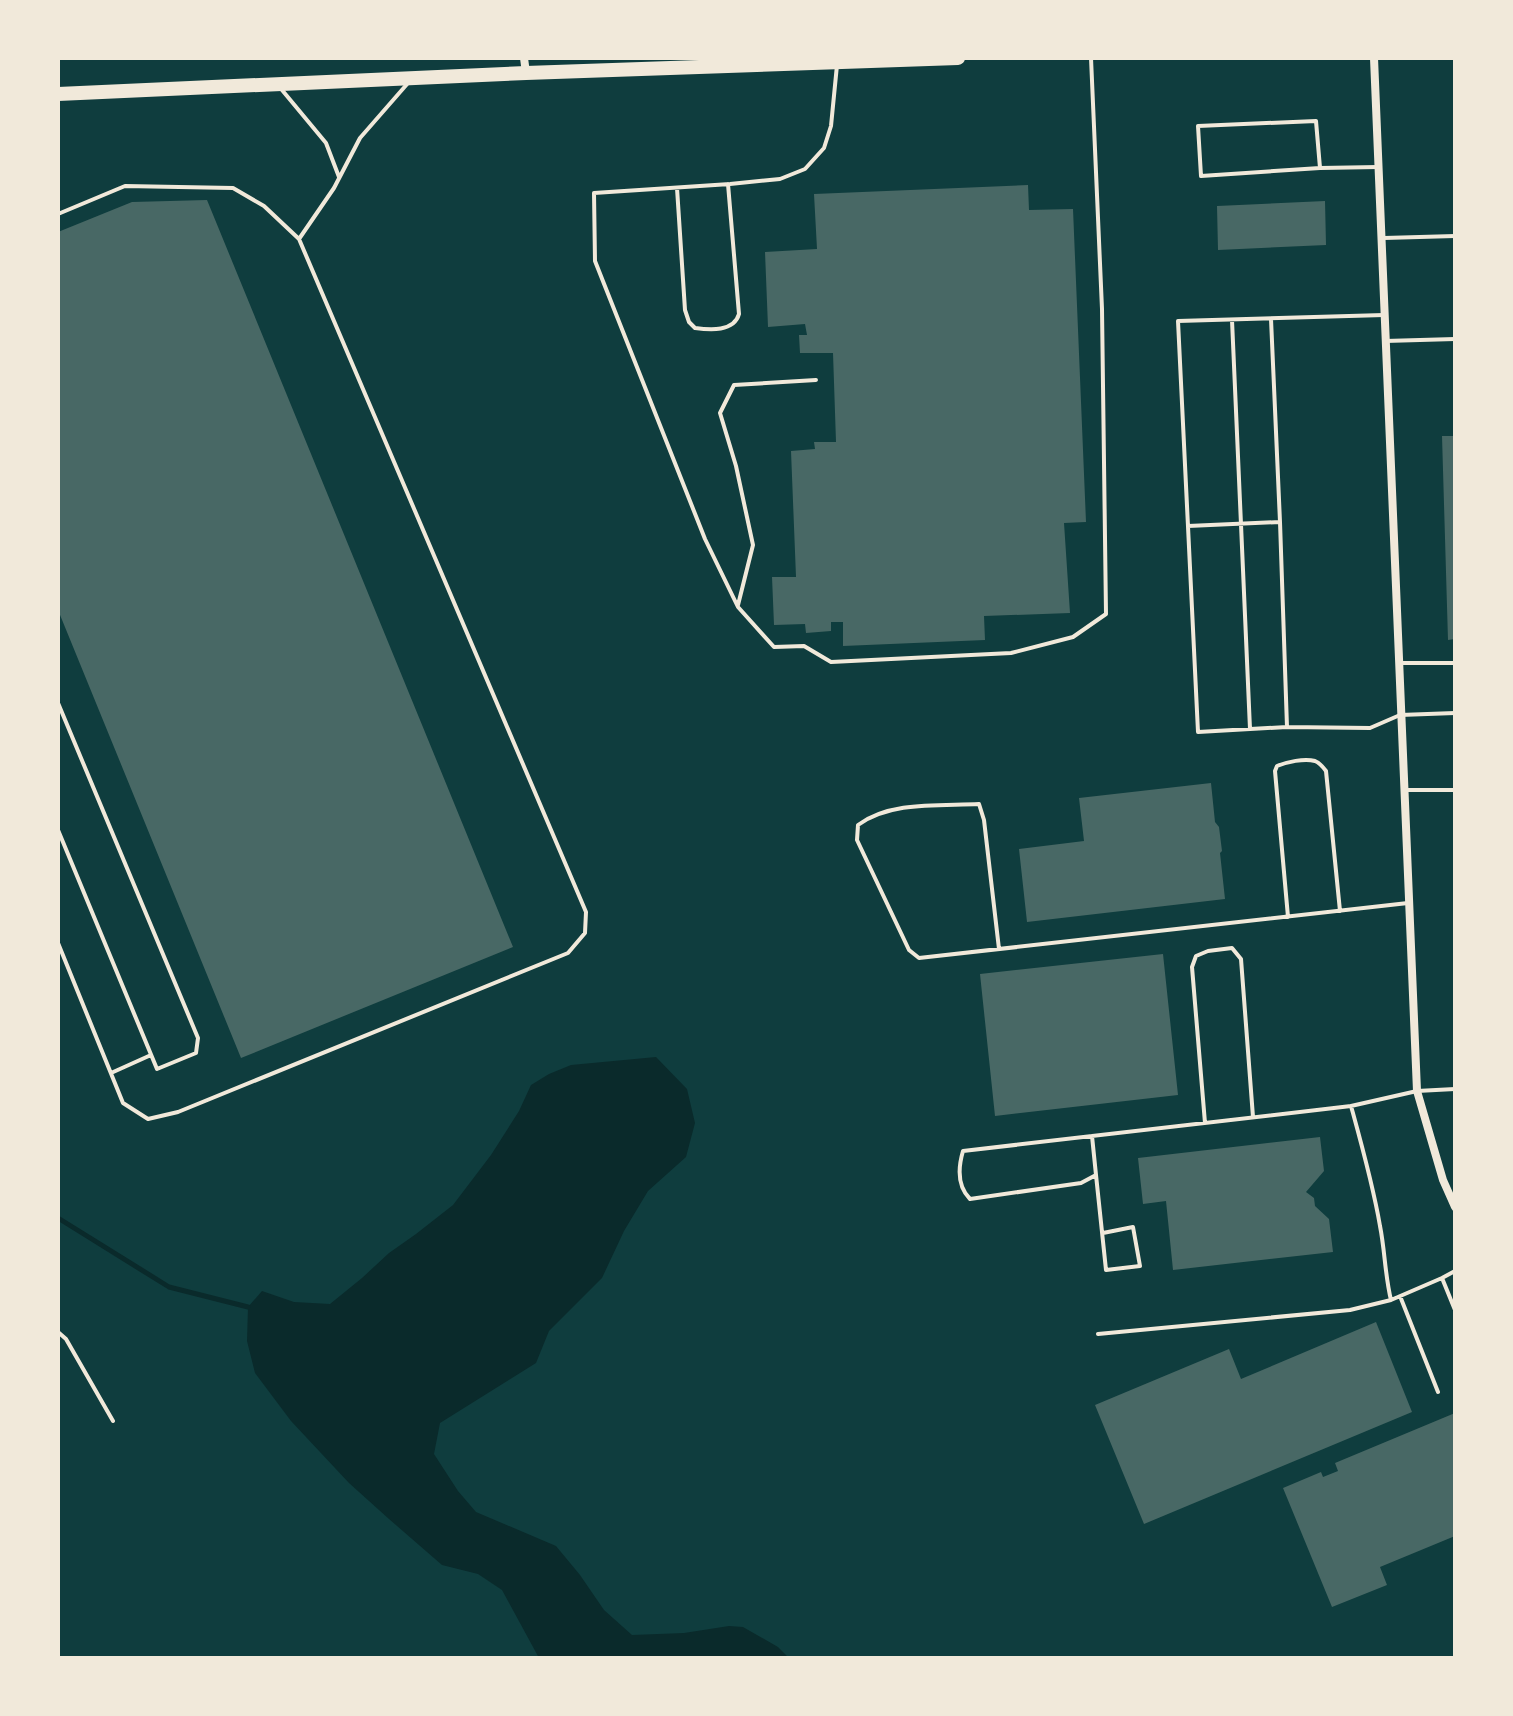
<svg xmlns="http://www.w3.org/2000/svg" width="1513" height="1716" viewBox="0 0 1513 1716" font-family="'Golos Text',sans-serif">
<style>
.water{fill:#0a2a2b}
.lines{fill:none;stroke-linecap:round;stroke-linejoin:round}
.stream{stroke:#0a2a2b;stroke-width:5}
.building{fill:#486865}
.service{stroke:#f1e9da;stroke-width:4}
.minor{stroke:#f1e9da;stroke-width:8}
.primary{stroke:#f1e9da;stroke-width:14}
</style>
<rect width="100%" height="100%" fill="#0f3d3e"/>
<path class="water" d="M656 1057 687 1089 695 1123 686 1157 648 1191 624 1231 602 1278 549 1331 536 1363 440 1423 434 1454 458 1491 476 1512 556 1546 580 1575 604 1610 632 1635 684 1633 729 1626 743 1627 778 1647 789 1658H539L502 1590 478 1574 442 1565 389 1519 349 1483 291 1421 255 1373 247 1341 248 1307 262 1291 294 1302 330 1304 362 1278 389 1253 416 1234 453 1205 491 1155 519 1111 531 1085 549 1074 571 1065Z"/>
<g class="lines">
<path class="stream" d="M58 1218 169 1287 248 1307"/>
</g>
<path class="building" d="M1028 185 1029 210 1073 209 1086 522 1064 523 1070 613 984 616 985 640 843 646V622H831V631L806 633 805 624 774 625 772 577H796L791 451 815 449 814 442H836L833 353H800L799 335H807L805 324 768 327 765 252 817 249 814 194Z
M207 200 513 947 241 1058 58 610V232L132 202Z
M1325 201 1326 245 1218 250 1217 206Z
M1442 436H1455V639L1448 640Z
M1211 783 1215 822 1219 827 1222 851 1220 853 1225 899 1027 922 1019 849 1084 841 1079 798Z
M1163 954 1178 1095 995 1116 980 974Z
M1320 1137 1324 1171 1306 1192 1314 1198 1315 1206 1329 1219 1333 1252 1173 1270 1166 1201 1143 1204 1138 1158Z
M1376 1322 1412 1412 1144 1524 1095 1405 1229 1349 1241 1379Z
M1455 1413V1536L1380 1567 1387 1585 1332 1607 1283 1488 1321 1472 1323 1477 1338 1471 1335 1463Z"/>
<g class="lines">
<path class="service" d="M837 65 831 126 824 148 805 169 780 179 730 184 594 193 595 261 705 539 738 607 774 647 804 646 831 662 1011 653 1073 637 1106 614 1102 309 1091 58
M282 90 326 143 339 177
M1320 168 1201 176 1198 126 1316 121 1320 168 1378 167
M677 188 685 310 689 322 695 328C710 330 734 332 739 314L728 184
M58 214 125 186 233 188 264 206 299 239 586 912 585 933 568 953 178 1112 148 1119 123 1103 58 943
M1384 238 1455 236
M299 239 334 188 360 138 408 83
M1384 315 1178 321 1198 732 1287 727 1370 728 1400 715 1455 713
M1271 319 1280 522
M1232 320 1250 729
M1385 341 1455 339
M1188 526 1280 522 1287 727
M738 605 753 545 736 466 720 413 734 385 816 380
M1401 663H1455
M58 703 198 1038 196 1053 157 1069 58 830
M1406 790H1455
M1288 917 1275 771 1277 766C1287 762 1304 758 1315 761 1320 763 1323 767 1326 771L1340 911
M999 949 984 820 979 804C940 806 890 801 858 825L857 840 909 950 919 958 1408 903
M111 1073 151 1055
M1455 1089 1417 1091 1351 1106C1362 1146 1373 1185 1380 1226 1385 1251 1385 1276 1391 1300L1442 1278 1455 1271
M1205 1123 1192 967 1196 956 1208 951 1232 948 1241 959 1253 1117
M1092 1136 1096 1175 1081 1183 970 1199C957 1186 958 1168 963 1151L1351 1106
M1096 1175 1106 1270 1140 1266 1133 1227 1103 1233
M1442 1278 1455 1310
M1400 1296 1438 1392
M58 1332 66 1339 113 1421
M1098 1334 1350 1310 1391 1300"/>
<path class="minor" d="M524 58 526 73
M1374 58 1417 1091 1443 1180 1455 1207"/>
<path class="primary" d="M58 94 526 73 958 58"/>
</g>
<rect width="1513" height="1716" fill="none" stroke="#f1e9da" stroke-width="120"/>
</svg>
